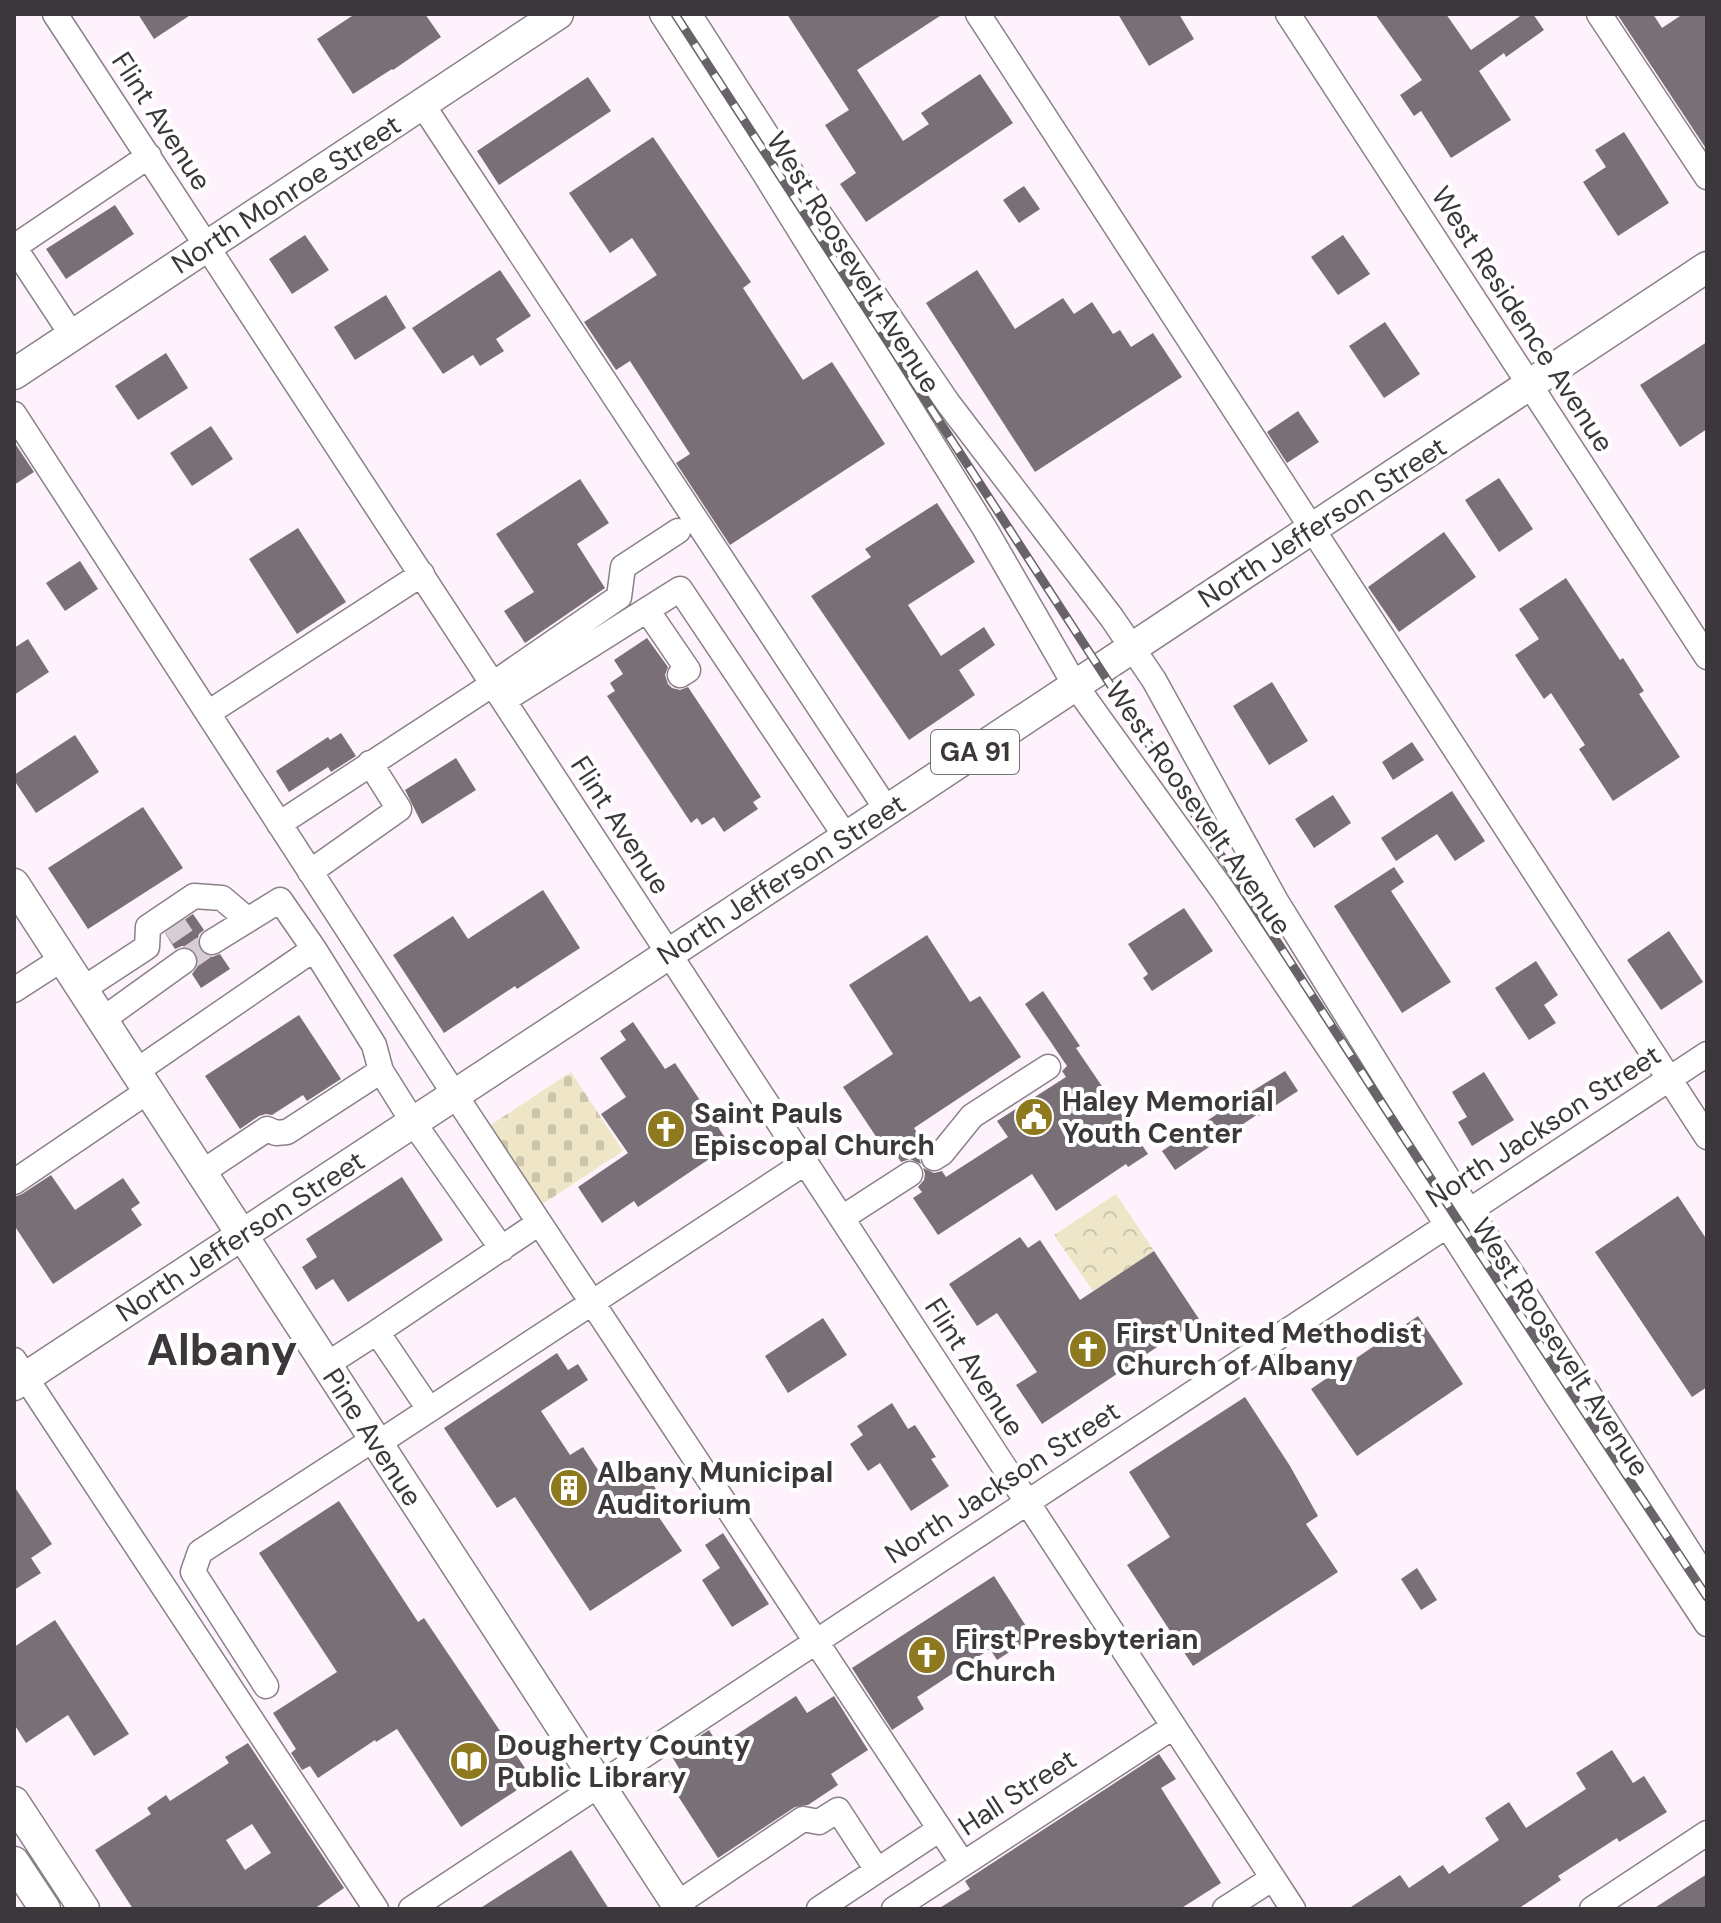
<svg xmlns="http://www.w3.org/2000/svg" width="1721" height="1923" viewBox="0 0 1721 1923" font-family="'DM Sans',sans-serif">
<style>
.cemetery{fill:url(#cemetery-stones)}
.park{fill:url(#park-crowns)}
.building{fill:#786f77;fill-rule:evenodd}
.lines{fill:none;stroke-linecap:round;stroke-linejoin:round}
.minor-tunnel{stroke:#d7cdd5;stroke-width:24;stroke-dasharray:24 12;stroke-linecap:butt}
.minor-casing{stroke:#8a8188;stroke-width:27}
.major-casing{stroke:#8a8188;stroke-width:33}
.minor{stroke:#fff;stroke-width:24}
.major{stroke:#fff;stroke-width:30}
.rail-casing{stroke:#686368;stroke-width:9}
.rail{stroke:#fff;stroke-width:6;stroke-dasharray:18;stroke-linecap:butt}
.labels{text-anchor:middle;stroke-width:8;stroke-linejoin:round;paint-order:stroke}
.shield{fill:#fff;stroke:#767376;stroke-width:2}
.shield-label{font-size:26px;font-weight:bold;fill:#3b373b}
.street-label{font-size:28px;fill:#3b373b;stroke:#fff}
.poi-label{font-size:28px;font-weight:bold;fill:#3b373b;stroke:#fff;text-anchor:start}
.town-label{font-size:44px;font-weight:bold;fill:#3b373b;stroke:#fff}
</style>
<defs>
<pattern id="cemetery-stones" width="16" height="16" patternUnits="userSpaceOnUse" patternTransform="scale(2)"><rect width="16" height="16" fill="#efe6c7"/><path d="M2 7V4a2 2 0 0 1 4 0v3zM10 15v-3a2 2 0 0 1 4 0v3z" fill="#cec6ac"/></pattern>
<pattern id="park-crowns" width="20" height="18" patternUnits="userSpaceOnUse" patternTransform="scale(2)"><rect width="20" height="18" fill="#efe6c7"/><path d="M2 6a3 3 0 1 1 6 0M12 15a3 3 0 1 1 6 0" fill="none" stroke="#cec6ac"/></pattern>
</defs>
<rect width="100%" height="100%" fill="#fef3fc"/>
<path class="cemetery" d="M571 1072 623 1151 541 1205 489 1126Z"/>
<path class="park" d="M1116 1194 1154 1251 1093 1291 1054 1235Z"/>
<path class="building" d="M138 14H192L154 39Z
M355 14H425L441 37 393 70 392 69 353 94 317 39Z
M787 14H943L857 70 903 141 929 124 921 113 980 74 1013 123 866 222 840 184 856 173 825 125 849 110Z
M1118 14H1179L1194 39 1149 66Z
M1375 14H1446L1471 50 1523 14H1533L1544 30 1506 57 1504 53 1479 71 1511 120 1451 158 1421 111 1414 116 1400 95 1422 80Z
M1617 14H1653L1662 28 1683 14H1707V150Z
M588 77 611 111 499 185 477 151Z
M1624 132 1669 203 1618 236 1583 182 1606 167 1595 150Z
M653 137 751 282 743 288 803 380 832 362 885 444 730 545 676 463 690 454 630 361 616 370 584 322 657 275 632 238 610 253 569 193Z
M1024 186 1040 209 1019 223 1003 200Z
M115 205 134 234 66 279 46 249Z
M305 235 329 270 292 294 269 259Z
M1343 235 1370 274 1338 295 1311 257Z
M500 270 531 316 496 339 504 351 480 366 473 355 443 374 412 328Z
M977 270 1015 329 1063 298 1074 314 1092 302 1113 334 1120 330 1131 347 1153 333 1182 377 1035 472 926 303Z
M386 295 406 328 355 360 334 327Z
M1385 322 1420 374 1384 398 1349 346Z
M1707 342V429L1680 447 1640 385Z
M166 353 188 388 138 420 115 386Z
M1298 411 1319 442 1287 463 1267 432Z
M211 426 233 459 192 486 170 453Z
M14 442 34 472 14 485Z
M1499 478 1533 529 1499 552 1465 500Z
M580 479 609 523 577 544 605 588 525 643 504 611 534 592 496 534Z
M937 503 975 562 908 605 941 656 984 627 995 645 959 670 975 695 909 740 811 596 871 557 865 549Z
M298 528 346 602 297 634 249 559Z
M1444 532 1476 577 1399 632 1368 587Z
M80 561 98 589 65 611 46 583Z
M1566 578 1620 660 1623 658 1644 691 1639 694 1680 757 1613 801 1579 749 1585 745 1551 693 1544 699 1515 655 1539 639 1519 609Z
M647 638 668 667 665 675 668 684 672 688 680 690 688 687 761 797 753 802 758 809 724 832 714 817 702 825 697 818 691 823 607 696 615 691 610 683 623 674 614 660Z
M28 639 49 672 14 695V648Z
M1272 682 1308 741 1269 765 1233 706Z
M341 733 356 756 331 772 328 767 289 792 276 771 328 737 330 740Z
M75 735 99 772 36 813 14 780V775Z
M1412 742 1424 760 1393 780 1382 762Z
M456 758 476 790 422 824 405 790Z
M1452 791 1485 841 1455 861 1437 834 1396 861 1381 838Z
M1333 795 1351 823 1314 848 1295 819Z
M143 807 183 868 88 929 48 868Z
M1394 867 1404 882 1391 891 1451 982 1402 1013 1334 906Z
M543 890 580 948 517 989 515 986 444 1033 393 955 453 916 468 939Z
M1184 908 1213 951 1152 991 1143 978 1148 974 1128 944Z
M193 914 204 930 199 934 197 942 200 950 206 955 212 957 220 954 230 969 201 988 192 974 198 966 199 960 197 953 189 947 182 946 175 949 165 933Z
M1669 931 1703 982 1661 1010 1627 960Z
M927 935 970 1002 980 996 1021 1057 914 1128 926 1146 920 1152 919 1158 921 1164 910 1159 901 1162 887 1140 881 1144 843 1087 893 1054 849 985Z
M1536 961 1558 995 1544 1005 1556 1023 1529 1040 1495 988Z
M1043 991 1080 1046 1076 1048 1148 1154 1128 1167 1126 1164 1056 1211 1032 1174 938 1235 913 1198 922 1192 918 1187 924 1180 925 1174 923 1168 934 1173 942 1171 946 1177 1008 1137 997 1121 1066 1077 1062 1071 1067 1066 1025 1004Z
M299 1015 341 1079 307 1101 303 1095 272 1115 266 1114 259 1116 240 1129 205 1076Z
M633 1022 665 1069 675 1063 730 1145 638 1207 634 1201 602 1223 578 1187 628 1153 601 1114 626 1097 600 1058 626 1040 620 1031Z
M1285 1071 1298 1091 1259 1116 1258 1114 1175 1170 1162 1151 1238 1100Z
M1484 1072 1514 1120 1472 1146 1458 1122 1467 1117 1452 1092Z
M51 1175 75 1210 123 1178 140 1203 131 1209 142 1225 53 1284 14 1225V1197L22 1194Z
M402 1177 443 1240 348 1302 333 1279 316 1290 302 1267 317 1257 306 1239Z
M1678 1196 1707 1240V1387L1692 1397 1595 1252Z
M1020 1237 1028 1248 1040 1240 1080 1300 1154 1251 1199 1319 1042 1424 1016 1385 1037 1372 997 1313 977 1326 949 1284Z
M1418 1316 1463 1384 1357 1456 1311 1389Z
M823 1318 847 1355 788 1393 765 1356Z
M557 1353 568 1370 578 1364 588 1380 541 1411 570 1455 583 1447 598 1470 609 1462 620 1480 641 1466 665 1503 654 1510 682 1551 590 1611 515 1497 497 1508 444 1428Z
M1245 1397 1290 1466 1318 1516 1306 1524 1338 1572 1193 1666 1127 1565 1170 1537 1129 1472Z
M892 1403 908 1429 915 1425 936 1457 931 1459 949 1486 911 1511 880 1463 868 1471 850 1444 863 1435 857 1426Z
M14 1486 52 1544 31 1558 41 1573 14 1590Z
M339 1501 418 1622 424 1618 529 1774 526 1784 461 1827 397 1729 376 1742 375 1740 318 1778 310 1766 302 1770 291 1753 296 1749 273 1713 337 1672 259 1553Z
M723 1533 769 1604 732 1627 702 1580 720 1568 705 1545Z
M1417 1568 1437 1600 1421 1610 1401 1579Z
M994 1576 1033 1637 997 1660 990 1649 917 1697 924 1709 892 1730 852 1668Z
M55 1620 129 1734 94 1756 68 1715 26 1743 14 1724V1647Z
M796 1696 807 1713 834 1696 868 1750 831 1774 838 1785 808 1805 795 1807 718 1858 667 1779 680 1770 671 1755 709 1730 719 1746Z
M248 1743 344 1888 314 1909H133L95 1850 151 1814 147 1808 166 1795 170 1801 229 1763 225 1757ZM252 1824 271 1853 245 1870 226 1840Z
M1612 1750 1633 1783 1644 1776 1667 1812 1619 1842 1617 1838 1558 1876 1561 1880 1518 1909H1348L1400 1875 1409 1888 1443 1865 1449 1874 1499 1840 1485 1818 1509 1802 1526 1828 1586 1789 1576 1773Z
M1159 1754 1176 1779 1161 1788 1221 1883 1180 1909H938L970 1889 965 1881Z
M571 1850 609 1909H479Z
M1707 1874V1909H1653Z"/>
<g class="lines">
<path class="minor-tunnel" d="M166 934 194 915
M184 961 212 942"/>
<g class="minor-casing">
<path id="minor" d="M55 14 1293 1909
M662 14 763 171 985 529 1075 685 1224 892 1431 1200 1557 1397 1707 1624
M689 14 782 159 948 403 1112 618 1154 680 1276 901 1452 1185 1512 1274 1707 1580
M978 14 1707 1137
M1288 14 1707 657
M1599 14 1707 177
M422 104 887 810
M72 335 14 247 149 156
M14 414 455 1095 963 1864
M647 610 688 670 680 675
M504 700 680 589 846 837
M208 713 422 574
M279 824 493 684 619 597 623 567 678 531
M310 872 399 809 370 763
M212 942 280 900 314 949 374 1045 381 1071 413 1122 502 1249
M83 989 147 947 148 927 194 896 222 898 247 919
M14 990 62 959
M102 1020 184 961
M135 1072 314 949
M934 1158 942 1153 972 1116 1048 1067
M201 1173 267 1129 276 1133 287 1132 381 1071
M14 1182 148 1091
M842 1218 910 1174
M14 1360 376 1909
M326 1365 377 1332
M429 1409 377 1332 539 1223
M377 1444 806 1162
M266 1686 193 1572 200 1552 374 1439
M677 1904 803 1819 819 1822 838 1810 877 1870
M411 1909 1707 1054
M819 1909 940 1829
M894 1909 1173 1727
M1225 1909 1273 1878
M1592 1909 1707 1833"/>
</g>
<g class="major-casing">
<path id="major" d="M14 374 558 14
M14 884 680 1909
M14 1385 860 828 1707 267
M14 1802 84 1909
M14 1862 45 1909"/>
</g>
<use href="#minor" class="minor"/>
<use href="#major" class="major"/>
<g class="rail-casing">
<path id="rail" d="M675 14 1457 1219 1707 1597"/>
</g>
<use href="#rail" class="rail"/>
</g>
<defs>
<g id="civic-disc" transform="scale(2)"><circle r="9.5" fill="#8f791e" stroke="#fff"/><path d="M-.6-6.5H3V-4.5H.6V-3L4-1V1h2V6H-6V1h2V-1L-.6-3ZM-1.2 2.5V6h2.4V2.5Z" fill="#fff"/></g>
<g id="church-disc" transform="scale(2)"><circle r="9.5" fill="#8f791e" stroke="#fff"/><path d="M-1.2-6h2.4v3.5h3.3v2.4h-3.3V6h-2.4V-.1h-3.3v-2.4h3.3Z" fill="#fff"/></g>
<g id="building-disc" transform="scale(2)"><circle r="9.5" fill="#8f791e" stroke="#fff"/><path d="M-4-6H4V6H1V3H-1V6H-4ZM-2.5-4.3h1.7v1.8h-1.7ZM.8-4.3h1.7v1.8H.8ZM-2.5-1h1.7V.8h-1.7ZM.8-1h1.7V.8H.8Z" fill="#fff"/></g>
<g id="library-disc" transform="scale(2)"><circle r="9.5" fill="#8f791e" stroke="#fff"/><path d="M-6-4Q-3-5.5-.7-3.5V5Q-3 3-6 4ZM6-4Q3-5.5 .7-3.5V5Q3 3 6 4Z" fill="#fff"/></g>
</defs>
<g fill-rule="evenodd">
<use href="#civic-disc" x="1034" y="1117"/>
<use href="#church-disc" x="666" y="1129"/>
<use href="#church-disc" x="1088" y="1349"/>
<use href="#building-disc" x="569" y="1488"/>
<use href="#church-disc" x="927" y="1655"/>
<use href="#library-disc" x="469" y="1761"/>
</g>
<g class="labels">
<rect class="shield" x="931" y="730" width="88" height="44" rx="6"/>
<g class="shield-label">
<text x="975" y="761">GA 91</text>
</g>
<g class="street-label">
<text transform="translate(162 121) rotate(57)" y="10">Flint Avenue</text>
<text transform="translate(286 194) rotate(-33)" y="10">North Monroe Street</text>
<text transform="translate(854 262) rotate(58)" y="10">West Roosevelt Avenue</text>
<text transform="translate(1523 319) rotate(57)" y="10">West Residence Avenue</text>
<text transform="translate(1322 522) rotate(-33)" y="10">North Jefferson Street</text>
<text transform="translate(1199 808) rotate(55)" y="10">West Roosevelt Avenue</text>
<text transform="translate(621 825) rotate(57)" y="10">Flint Avenue</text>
<text transform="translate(781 879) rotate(-33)" y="10">North Jefferson Street</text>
<text transform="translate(1543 1126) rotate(-33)" y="10">North Jackson Street</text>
<text transform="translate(240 1236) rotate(-33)" y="10">North Jefferson Street</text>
<text transform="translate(1561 1347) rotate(57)" y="10">West Roosevelt Avenue</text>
<text transform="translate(975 1367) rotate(57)" y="10">Flint Avenue</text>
<text transform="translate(373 1437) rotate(57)" y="10">Pine Avenue</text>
<text transform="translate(1002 1482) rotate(-33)" y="10">North Jackson Street</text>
<text transform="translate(1017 1792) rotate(-33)" y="10">Hall Street</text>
</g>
<g class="poi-label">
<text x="1062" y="1111">Haley Memorial<tspan x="1062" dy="32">Youth Center</tspan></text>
<text x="694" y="1123">Saint Pauls<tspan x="694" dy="32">Episcopal Church</tspan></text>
<text x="1116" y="1343">First United Methodist<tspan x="1116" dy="32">Church of Albany</tspan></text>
<text x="597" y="1482">Albany Municipal<tspan x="597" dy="32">Auditorium</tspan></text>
<text x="955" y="1649">First Presbyterian<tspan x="955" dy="32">Church</tspan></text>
<text x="497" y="1755">Dougherty County<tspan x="497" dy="32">Public Library</tspan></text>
</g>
<g class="town-label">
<text x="222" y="1365">Albany</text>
</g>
</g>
<rect width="1721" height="1923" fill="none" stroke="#3b373b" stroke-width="32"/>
</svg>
